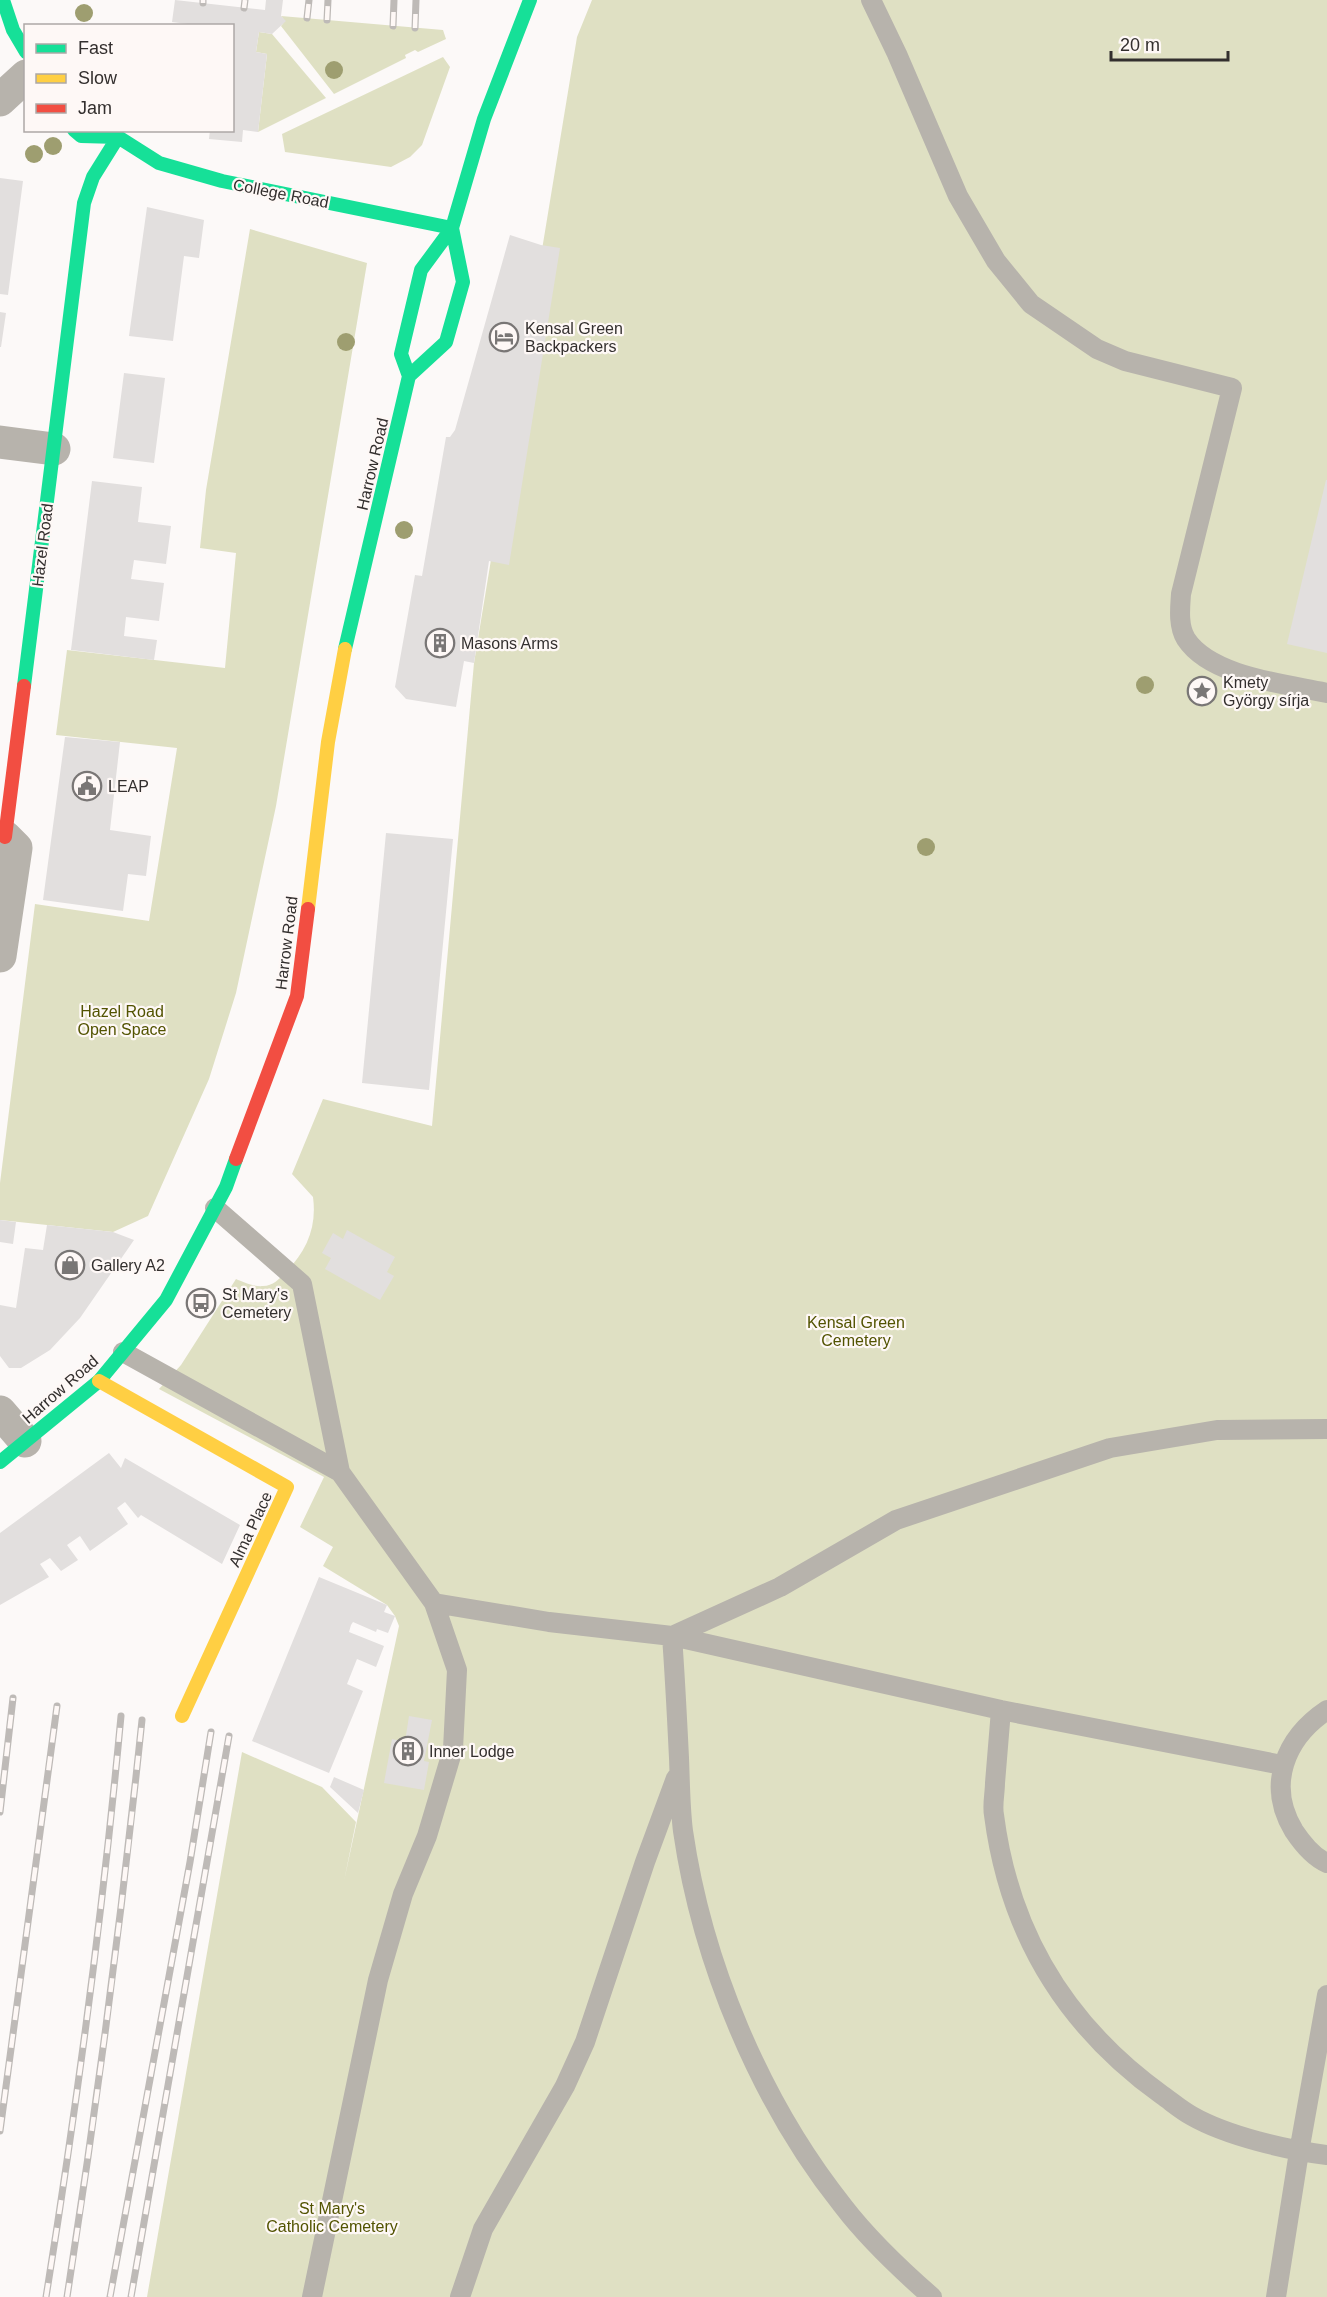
<svg xmlns="http://www.w3.org/2000/svg" width="1327" height="2297" viewBox="0 0 1327 2297" font-family="Arial,sans-serif">
<style>
.green{fill:#dfe0c3}
.building{fill:#e2dfde}
.lines{fill:none;stroke-linecap:round;stroke-linejoin:round}
.lane{stroke:#b7b3ac;stroke-width:20}
.street{stroke:#b7b3ac;stroke-width:33}
.fast{stroke:#16e098;stroke-width:14}
.slow{stroke:#ffcf43;stroke-width:14}
.jam{stroke:#f24e42;stroke-width:14}
.rail-casing{stroke:#bebab7;stroke-width:7}
.rail{stroke:#fef8f6;stroke-width:4.5;stroke-dasharray:14;stroke-linecap:butt}
.tree{fill:#9e9e70}
.labels{text-anchor:middle;stroke-width:4.5;stroke-linejoin:round;paint-order:stroke}
.street-label{font-size:16px;fill:#332f2e;stroke:#fef8f6}
.poi-label{font-size:16px;fill:#332f2e;stroke:#fef8f6;text-anchor:start}
.park-label{font-size:16px;fill:#525301;stroke:#fef8f6}
</style>
<rect width="100%" height="100%" fill="#fcf9f8"/>
<path class="green" d="M592 0H1327V2297H147L242 1752 322 1787 356 1822 344 1881 399 1626 395 1616 387 1605 323 1566 333 1547 300 1527 324 1477 159 1389 181 1365 236 1279C243 1282 254 1287 263 1286 273 1286 279 1279 286 1272 307 1250 317 1227 313 1197L292 1174 323 1099 432 1126 474 663 577 37Z
M281 16 443 30 446 39 418 52 415 50 405 55 406 58 334 94 281 26 285 21Z
M259 32 272 34 326 98 258 132 267 54 256 52Z
M443 57 450 67 422 145 410 157 391 167 285 152 282 134Z
M250 229 367 263 276 806 236 993 209 1079 148 1216 113 1232 0 1220V1183L35 904 149 921 177 748 56 735 67 650 225 668 236 553 200 548 206 490Z"/>
<path class="building" d="M175 0 265 10 266 0H283L281 16 286 21 272 34 259 32 256 52 267 54 258 132 243 130 242 142 209 139 210 130H232V26H203L172 22Z
M0 178 23 181 8 295 0 294Z
M147 207 204 220 199 258 184 256 173 341 129 336Z
M510 235 541 245 560 248 509 565 489 561 474 663 464 661 456 707 406 699 395 687 415 575 422 576 446 437H450L455 430Z
M0 312 6 313 1 347H0Z
M124 373 165 378 154 463 113 458Z
M1326 480H1327V653L1287 644Z
M92 481 142 487 138 522 171 526 166 564 134 560 131 579 164 583 159 621 126 617 124 636 157 640 154 660 71 650Z
M65 737 120 742 110 830 151 836 146 876 128 874 123 911 43 900Z
M386 833 453 839 429 1090 362 1083Z
M0 1220 16 1222 13 1244 0 1242Z
M47 1225 113 1232 134 1240 80 1318 50 1350 21 1368H9L0 1356V1305L16 1308 25 1248 43 1250Z
M347 1230 395 1257 387 1272 394 1276 380 1300 325 1269 331 1258 322 1253 333 1233 343 1239Z
M109 1453 121 1468 125 1458 240 1525 222 1564 141 1515 138 1518 125 1502 117 1508 128 1524 90 1551 80 1536 67 1545 78 1560 61 1571 50 1558 40 1564 49 1577 0 1605V1533Z
M319 1577 387 1605 384 1612 395 1616 388 1633 377 1629 376 1632 353 1622 351 1625 349 1632 384 1646 376 1667 357 1659 347 1684 363 1691 329 1773 252 1741Z
M409 1716 432 1720 424 1761 429 1762 424 1790 384 1783 392 1739 405 1742Z
M334 1777 364 1790 358 1813 330 1787Z"/>
<g class="lines">
<path class="lane" d="M871 0 897 54 958 196 996 261 1031 304 1097 349 1125 361 1232 388 1181 594C1180 608 1178 626 1186 639 1211 677 1286 684 1327 693
M215 1208 302 1284 340 1472 434 1603 457 1670 453 1749 427 1836 403 1894 378 1980 312 2297
M123 1352 340 1472
M434 1603 549 1622 672 1636 780 1587 896 1520 1110 1448 1217 1430 1327 1429
M1001 1710C999 1735 997 1759 995 1783 995 1793 992 1805 994 1815 1009 1932 1066 2026 1162 2095 1172 2102 1181 2110 1192 2116 1227 2136 1287 2150 1327 2155
M1327 1710C1285 1738 1266 1785 1294 1831 1302 1843 1313 1857 1327 1863
M460 2297 483 2229 565 2086 585 2042 645 1862 676 1778
M932 2297C900 2269 869 2240 843 2206 760 2102 702 1962 683 1831 680 1807 680 1782 679 1758 677 1717 675 1677 672 1636L1001 1710 1282 1765
M1276 2297 1299 2152 1327 1995"/>
<path class="street" d="M0 100 26 76
M0 442 54 449
M0 956 16 848 5 837
M0 1412 25 1441"/>
<path class="fast" d="M3 0 13 30 26 52
M74 130 81 136 118 137
M114 130 118 137 159 163 222 181 452 228
M409 376 401 354 421 270 452 228 484 119 530 0
M345 649 409 376 446 342 463 282 452 228
M24 686 84 203 93 177 118 137
M0 1462 99 1381 166 1300 226 1187 236 1159"/>
<path class="slow" d="M308 909 328 742 345 649
M99 1381 287 1487 182 1716"/>
<path class="jam" d="M5 837 24 686
M236 1159 297 996 308 909"/>
<g class="rail-casing">
<path id="rail" d="M203 3V0
M244 8 245 0
M307 18 309 0
M327 20 328 0
M393 26 394 0
M415 28 416 0
M0 1812 13 1698
M0 2131 57 1706
M46 2297C77 2104 103 1911 121 1716
M67 2297C97 2105 122 1913 142 1720
M110 2297 190 1862 211 1732
M131 2297 229 1736"/>
</g>
<use href="#rail" class="rail"/>
</g>
<g class="tree">
<circle cx="84" cy="13" r="9"/>
<circle cx="334" cy="70" r="9"/>
<circle cx="53" cy="146" r="9"/>
<circle cx="34" cy="154" r="9"/>
<circle cx="346" cy="342" r="9"/>
<circle cx="404" cy="530" r="9"/>
<circle cx="1145" cy="685" r="9"/>
<circle cx="926" cy="847" r="9"/>
</g>
<defs>
<g id="hotel-ring" transform="scale(1.5)"><circle r="9.5" fill="#fef8f6" stroke="#797675" stroke-width="1.5"/><path d="M-6-4.5h1.5V1H6V5H4.5V3h-9V5H-6ZM-4 0a1.8 1.8 0 1 1 3.6 0ZM.5 0V-2.5h3Q6-2.5 6 0Z" fill="#797675"/></g>
<g id="building-ring" transform="scale(1.5)"><circle r="9.5" fill="#fef8f6" stroke="#797675" stroke-width="1.5"/><path d="M-4-6H4V6H1V3H-1V6H-4ZM-2.5-4.3h1.7v1.8h-1.7ZM.8-4.3h1.7v1.8H.8ZM-2.5-1h1.7V.8h-1.7ZM.8-1h1.7V.8H.8Z" fill="#797675"/></g>
<g id="sight-ring" transform="scale(1.5)"><circle r="9.5" fill="#fef8f6" stroke="#797675" stroke-width="1.5"/><path d="M0-6L1.8-2.2L6-1.7L2.9 1.2L3.7 5.4L0 3.3L-3.7 5.4L-2.9 1.2L-6-1.7L-1.8-2.2Z" fill="#797675"/></g>
<g id="civic-ring" transform="scale(1.5)"><circle r="9.5" fill="#fef8f6" stroke="#797675" stroke-width="1.5"/><path d="M-.6-6.5H3V-4.5H.6V-3L4-1V1h2V6H-6V1h2V-1L-.6-3ZM-1.2 2.5V6h2.4V2.5Z" fill="#797675"/></g>
<g id="shop-ring" transform="scale(1.5)"><circle r="9.5" fill="#fef8f6" stroke="#797675" stroke-width="1.5"/><path d="M-5-2.5h2.3a2.7 3.5 0 0 1 5.4 0H5L5.5 6h-11ZM-1.5-2.5h3a1.5 2.3 0 0 0-3 0Z" fill="#797675"/></g>
<g id="bus-ring" transform="scale(1.5)"><circle r="9.5" fill="#fef8f6" stroke="#797675" stroke-width="1.5"/><path d="M-5-6H5V4H4V6H2V4H-2V6H-4V4H-5ZM-3.5-4V0h7V-4ZM-3.5 1.2v1.5H-2V1.2ZM2 1.2v1.5H3.5V1.2Z" fill="#797675"/></g>
</defs>
<g fill-rule="evenodd">
<use href="#hotel-ring" x="504" y="337"/>
<use href="#building-ring" x="440" y="643"/>
<use href="#sight-ring" x="1202" y="691"/>
<use href="#civic-ring" x="87" y="786"/>
<use href="#shop-ring" x="70" y="1265"/>
<use href="#bus-ring" x="201" y="1303"/>
<use href="#building-ring" x="408" y="1751"/>
</g>
<g class="labels">
<g class="street-label">
<text transform="translate(281 193) rotate(11)" y="6">College Road</text>
<text transform="translate(372 464) rotate(-77)" y="6">Harrow Road</text>
<text transform="translate(42 545) rotate(-83)" y="6">Hazel Road</text>
<text transform="translate(286 943) rotate(-83)" y="6">Harrow Road</text>
<text transform="translate(60 1389) rotate(-41)" y="6">Harrow Road</text>
<text transform="translate(250 1529) rotate(-65)" y="6">Alma Place</text>
</g>
<g class="poi-label">
<text x="525" y="334">Kensal Green<tspan x="525" dy="18">Backpackers</tspan></text>
<text x="461" y="649">Masons Arms</text>
<text x="1223" y="688">Kmety<tspan x="1223" dy="18">György sírja</tspan></text>
<text x="108" y="792">LEAP</text>
<text x="91" y="1271">Gallery A2</text>
<text x="222" y="1300">St Mary's<tspan x="222" dy="18">Cemetery</tspan></text>
<text x="429" y="1757">Inner Lodge</text>
</g>
<g class="park-label">
<text x="122" y="1017">Hazel Road<tspan x="122" dy="18">Open Space</tspan></text>
<text x="856" y="1328">Kensal Green<tspan x="856" dy="18">Cemetery</tspan></text>
<text x="332" y="2214">St Mary's<tspan x="332" dy="18">Catholic Cemetery</tspan></text>
</g>
</g>
<rect x="24" y="24" width="210" height="108" fill="#fef8f6" stroke="#ada8a6" stroke-width="1.5"/>
<rect x="36" y="44" width="30" height="9" fill="#16e098" stroke="#ada8a6" stroke-width="1.5"/>
<text x="78" y="54" font-size="18" fill="#332f2e">Fast</text>
<rect x="36" y="74" width="30" height="9" fill="#ffcf43" stroke="#ada8a6" stroke-width="1.5"/>
<text x="78" y="84" font-size="18" fill="#332f2e">Slow</text>
<rect x="36" y="104" width="30" height="9" fill="#f24e42" stroke="#ada8a6" stroke-width="1.5"/>
<text x="78" y="114" font-size="18" fill="#332f2e">Jam</text>
<path d="M1111 51v9h117v-9" fill="none" stroke="#332f2e" stroke-width="3"/>
<text x="1120" y="51" font-size="18" fill="#332f2e" stroke="#fef8f6" stroke-width="4.5" paint-order="stroke">20 m</text>
</svg>
